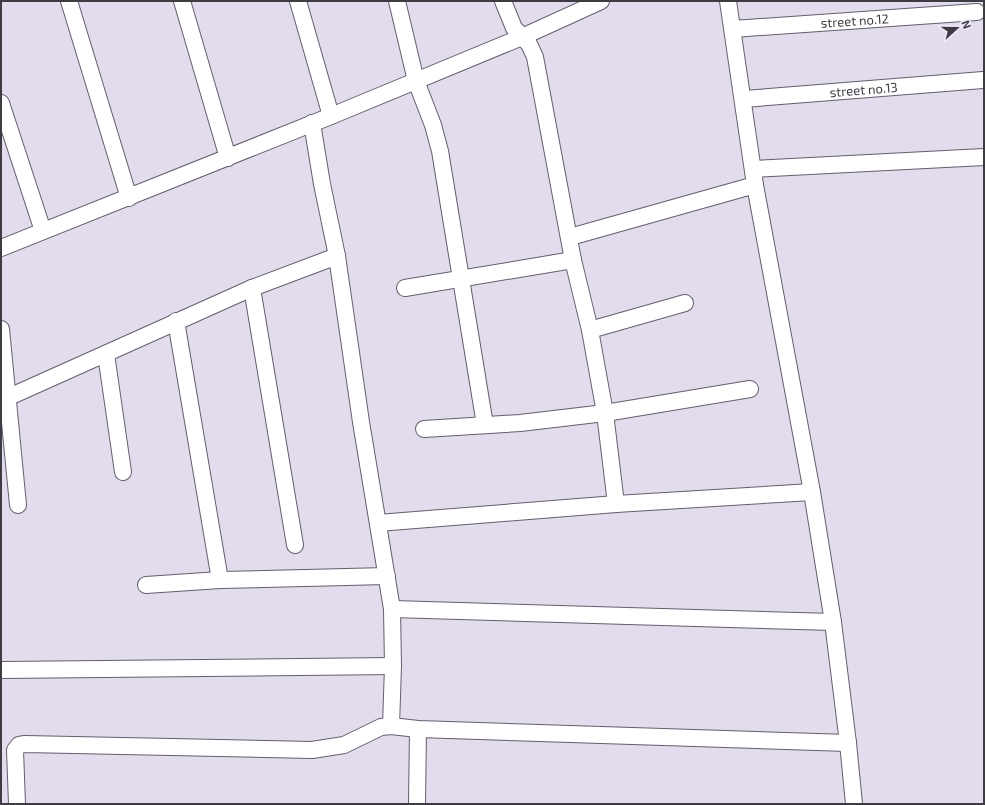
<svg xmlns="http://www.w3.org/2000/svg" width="985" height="805" viewBox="0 0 985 805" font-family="'Exo 2',sans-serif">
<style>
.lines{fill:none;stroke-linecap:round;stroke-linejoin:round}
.street-casing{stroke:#635e6d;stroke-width:18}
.street{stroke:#fff;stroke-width:16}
.labels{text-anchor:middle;stroke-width:4;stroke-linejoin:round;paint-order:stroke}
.street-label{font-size:13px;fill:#3e3b43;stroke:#efe9fb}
</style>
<rect width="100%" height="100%" fill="#e2dced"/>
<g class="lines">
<g class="street-casing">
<g id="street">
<path d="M69 1 129 198"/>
<path d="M182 1 228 158"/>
<path d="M298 1 331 116"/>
<path d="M397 1 416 81 433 125 440 151 485 425"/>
<path d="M503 1 514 28 529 44 535 57 573 260 590 330 605 413 616 504"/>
<path d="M728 1 755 185 812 492 833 622 848 743 854 804"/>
<path id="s1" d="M733 29 977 12"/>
<path id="s2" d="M744 99 983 80"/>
<path d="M1 103 43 231"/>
<path d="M312 123 322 184 337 256"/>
<path d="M753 169 984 157"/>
<path d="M570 237 755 185"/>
<path d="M1 248 331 116 522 37 601 1"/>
<path d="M252 288 295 545"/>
<path d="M405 288 573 260"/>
<path d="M176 321 220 580"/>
<path d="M1 329 18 505"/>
<path d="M590 330 685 303"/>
<path d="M106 354 123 472"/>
<path d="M9 397 252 288 337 256 361 422 392 609 393 666 391 726"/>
<path d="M424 429 520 423 605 413 750 389"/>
<path d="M378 523 616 504 812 492"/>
<path d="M146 585 220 580 387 576"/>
<path d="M392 609 833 622"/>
<path d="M1 670 393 666"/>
<path d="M17 804 15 750 19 745 25 744 312 750 344 745 381 727 391 726 418 729 848 743"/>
<path d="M417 804 418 729"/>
</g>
</g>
<use href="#street" class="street"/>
</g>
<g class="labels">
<g class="street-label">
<text dy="5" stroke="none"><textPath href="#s1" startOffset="122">street no.12</textPath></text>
<text dy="5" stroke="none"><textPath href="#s2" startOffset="120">street no.13</textPath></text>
</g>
</g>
<rect width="985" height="805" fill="none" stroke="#3e3b43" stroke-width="4"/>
<g transform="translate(957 28) rotate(69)" stroke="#efe9fb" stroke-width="3" paint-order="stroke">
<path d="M0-3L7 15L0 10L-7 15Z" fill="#3e3b43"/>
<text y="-6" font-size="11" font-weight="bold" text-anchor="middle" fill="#3e3b43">N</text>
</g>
</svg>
